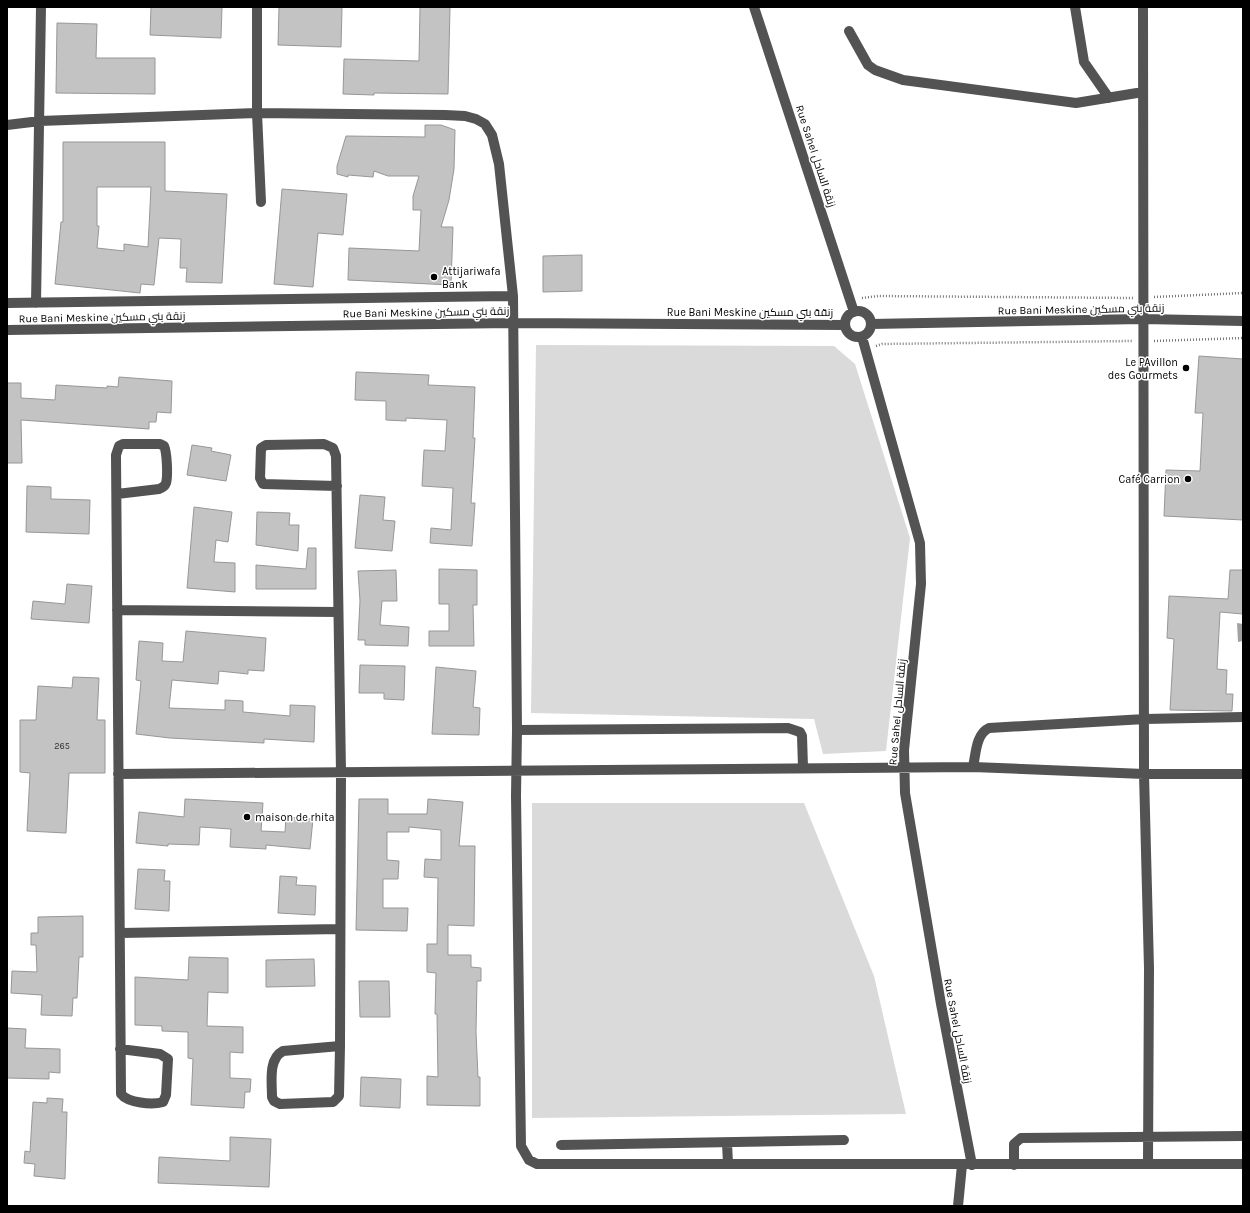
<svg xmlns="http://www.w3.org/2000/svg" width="1250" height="1213" viewBox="0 0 1250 1213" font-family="Karla,Cairo,sans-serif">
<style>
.green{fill:#dadada}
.water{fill:#a1a1a1}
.building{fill:#c3c3c3;stroke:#979797;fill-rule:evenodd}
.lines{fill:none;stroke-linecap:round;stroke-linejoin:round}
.path{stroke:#757575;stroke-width:2.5;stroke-dasharray:1 2;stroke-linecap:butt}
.minor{stroke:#535353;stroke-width:10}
.poi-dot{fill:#000;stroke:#fff;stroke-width:1.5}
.labels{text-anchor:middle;stroke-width:3;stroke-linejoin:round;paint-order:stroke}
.number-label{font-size:9px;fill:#313131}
.street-label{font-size:11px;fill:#000;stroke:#fff}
.poi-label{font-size:11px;fill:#000;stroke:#fff;text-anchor:start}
</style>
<rect width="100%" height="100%" fill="#fff"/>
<path class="green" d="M536 345 834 346 855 364 910 538 886 751 823 754 814 719 531 713Z
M532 803H804L874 976 906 1114 532 1118Z"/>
<path class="water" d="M1237 623 1243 624V641L1238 642Z"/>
<path class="building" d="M151 7H222L221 38 150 35Z
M279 7H342L341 47 278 45Z
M420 7H450L448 94 374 93V95L343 94 344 59 419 61Z
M57 23 97 24 96 58H155V94L56 93Z
M425 125H441L455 130 454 169 449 200 441 227H453L451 285 348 280 349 248 419 251 421 210H413V196L419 176H388L374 171 373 177 348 175V177L337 174V166L346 136 425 137Z
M63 142H165V191L227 194 222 283 186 282 187 268H180L181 239 159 238 154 285 141 284 140 293 55 284 61 222H63ZM97 187H151L148 247 124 244V251L97 248 99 226H97Z
M282 189 347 194 343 235 318 233 313 287 274 284Z
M582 255V291L543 292V256Z
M1199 356 1243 359V520L1164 516 1166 470 1200 471 1203 413H1195Z
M356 372 429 375 428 385 475 387 473 438H475L471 503H475L472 546 430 543 431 528 451 530 453 488 422 486 424 450 445 451 447 420 406 418V421L386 420V401L355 400Z
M119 377 172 381 171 413 157 412 156 422H149V429L21 420 22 463H7V383H21V398L55 400 56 385 107 388V386L118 387Z
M192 445 212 448 211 451 231 455 226 481 187 475Z
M27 486 51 487V499L90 500 89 534 26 532Z
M360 495 385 497 383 520 395 521 392 551 355 548Z
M194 507 232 512 228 542 216 540 214 562 235 563V592L187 588Z
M257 512 290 513 289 525H299L298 551 256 545Z
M308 548H316V589H256V565L306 569Z
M439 569 477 570V605H473L474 646H429V631H449V604H439Z
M396 570 397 601H382L380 625 409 627 408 646 365 645V640H358L360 601 358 571Z
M1230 570H1243V614L1220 612 1217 669 1227 670 1226 694H1233L1232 711 1170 710 1174 639 1167 638 1169 596 1228 599Z
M67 584 92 586 89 623 31 619 33 601 65 604Z
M186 631 266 638 264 671 248 670V674L219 671 218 684 172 680 169 708 225 710V700L243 701V712L290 716V705L315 706 314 742 264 739V743L170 738 136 734 141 681 136 680 139 641 163 643 162 661 183 662Z
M360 665 405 666 404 700 384 699V693H359Z
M436 667 476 671 473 707 480 708 479 735 432 734Z
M73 677 99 678 97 720H105V773H69L66 833 27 831 30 773 20 772V720H36L38 686 72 688Z
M185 799 263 803 261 831 285 832 286 817 313 819 310 849 266 845V849L230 847 231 829 200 827 199 845 168 844V846L136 843 139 812 184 817Z
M359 799H388V814H427L428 799 463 802 459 846H475L474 926 448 925V955H471V967L481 968V981H477L476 1032 478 1077H480V1106L427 1105V1076L438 1077 437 1014H435L436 973 427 972V944H437L438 878 424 877 425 859 441 860V830L409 827V832H387V860L399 861 398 879H383V908H408L407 931 356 930Z
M138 869 165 870 164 881H170L169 911 135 909Z
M280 876 297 877 296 885 316 886 315 915 278 913Z
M83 916V957H79L77 998H73L72 1016 41 1015 42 995 11 993 12 971 37 972 36 945H31V933H38V917Z
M189 957 228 958V993L208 992 207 1026 243 1027V1053L230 1052V1078L251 1079 250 1092H245L244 1108 191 1105 193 1059 188 1058V1032L162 1031V1026L135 1025V977L188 980Z
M314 959 315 986 266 987V960Z
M359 981H389L390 1017H360Z
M7 1028 26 1029 25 1048 60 1049V1073L49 1072V1079L7 1078Z
M361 1077 401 1079 400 1108 360 1106Z
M47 1098 63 1099 62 1112H67L65 1179 34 1176 35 1164 24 1163 25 1151 30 1152 33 1102 47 1103Z
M230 1137 271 1139 269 1187 158 1183 159 1157 230 1161Z"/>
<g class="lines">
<path class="path" d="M1154 297 1243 293
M862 298 878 296 1133 298
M1154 341 1243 338
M876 346 882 344 1133 341"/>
<path class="minor" d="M257 7V113L261 202
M754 7 854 312
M1075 7 1084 62 1109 98
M1143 7 1144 774 1149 968 1148 1164
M849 31 868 65 875 70 903 80 1076 103 1143 92
M7 125 40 121 257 113 445 115 465 116 476 119 485 124 492 135 499 164 513 296 517 730 516 796 521 1146 529 1160 537 1164H1243
M7 303 513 296
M36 303 41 7
M845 324a13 13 0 1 1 26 0a13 13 0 1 1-26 0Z
M871 324 1143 319 1243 321
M7 330 514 323 845 325
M862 337 920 543 921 584 904 750 905 793 941 1004 972 1165
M337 486 263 484 260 478 261 448 266 445 324 444 333 448 336 456 341 772 340 1046 339 1096 333 1102 280 1104 274 1101 272 1097C272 1082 268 1059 283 1051L340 1046
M117 494 159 489C162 488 165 486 166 483 168 476 167 452 164 446L160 444H123L119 446 116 455 121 1094C128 1103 152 1105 163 1102L166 1095 168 1059 160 1054 120 1049
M117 610 338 612
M517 730 788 728 800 732 802 736 803 767
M973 767C976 753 976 734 989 728L1145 719 1243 717
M118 774 973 767 1144 774H1243
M121 933 340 929
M727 1143 728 1164
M561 1145 844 1140
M1014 1165V1144L1021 1138 1243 1136
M958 1206 962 1165"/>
</g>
<g class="poi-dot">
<circle cx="434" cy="277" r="4"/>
<circle cx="1186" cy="368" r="4"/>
<circle cx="1188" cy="479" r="4"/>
<circle cx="247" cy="817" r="4"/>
</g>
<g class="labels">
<g class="number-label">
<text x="62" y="749">265</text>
</g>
<g class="street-label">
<text transform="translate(816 156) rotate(72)" y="4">Rue Sahel زنقة الساحل</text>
<text transform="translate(1081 309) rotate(-1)" y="4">Rue Bani Meskine زنقة بني مسكين</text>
<text transform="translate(426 312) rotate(-1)" y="4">Rue Bani Meskine زنقة بني مسكين</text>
<text x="750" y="316">Rue Bani Meskine زنقة بني مسكين</text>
<text transform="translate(102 317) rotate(-1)" y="4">Rue Bani Meskine زنقة بني مسكين</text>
<text transform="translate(897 712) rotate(-85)" y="4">Rue Sahel زنقة الساحل</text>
<text transform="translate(958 1031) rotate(79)" y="4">Rue Sahel زنقة الساحل</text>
</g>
<g class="poi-label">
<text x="442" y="275">Attijariwafa<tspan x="442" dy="13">Bank</tspan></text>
<text x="1178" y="366" text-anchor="end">Le PAvillon<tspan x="1178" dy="13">des Gourmets</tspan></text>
<text x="1180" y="483" text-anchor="end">Café Carrion</text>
<text x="255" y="821">maison de rhita</text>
</g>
</g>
<rect width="1250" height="1213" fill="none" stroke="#000000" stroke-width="16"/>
</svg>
